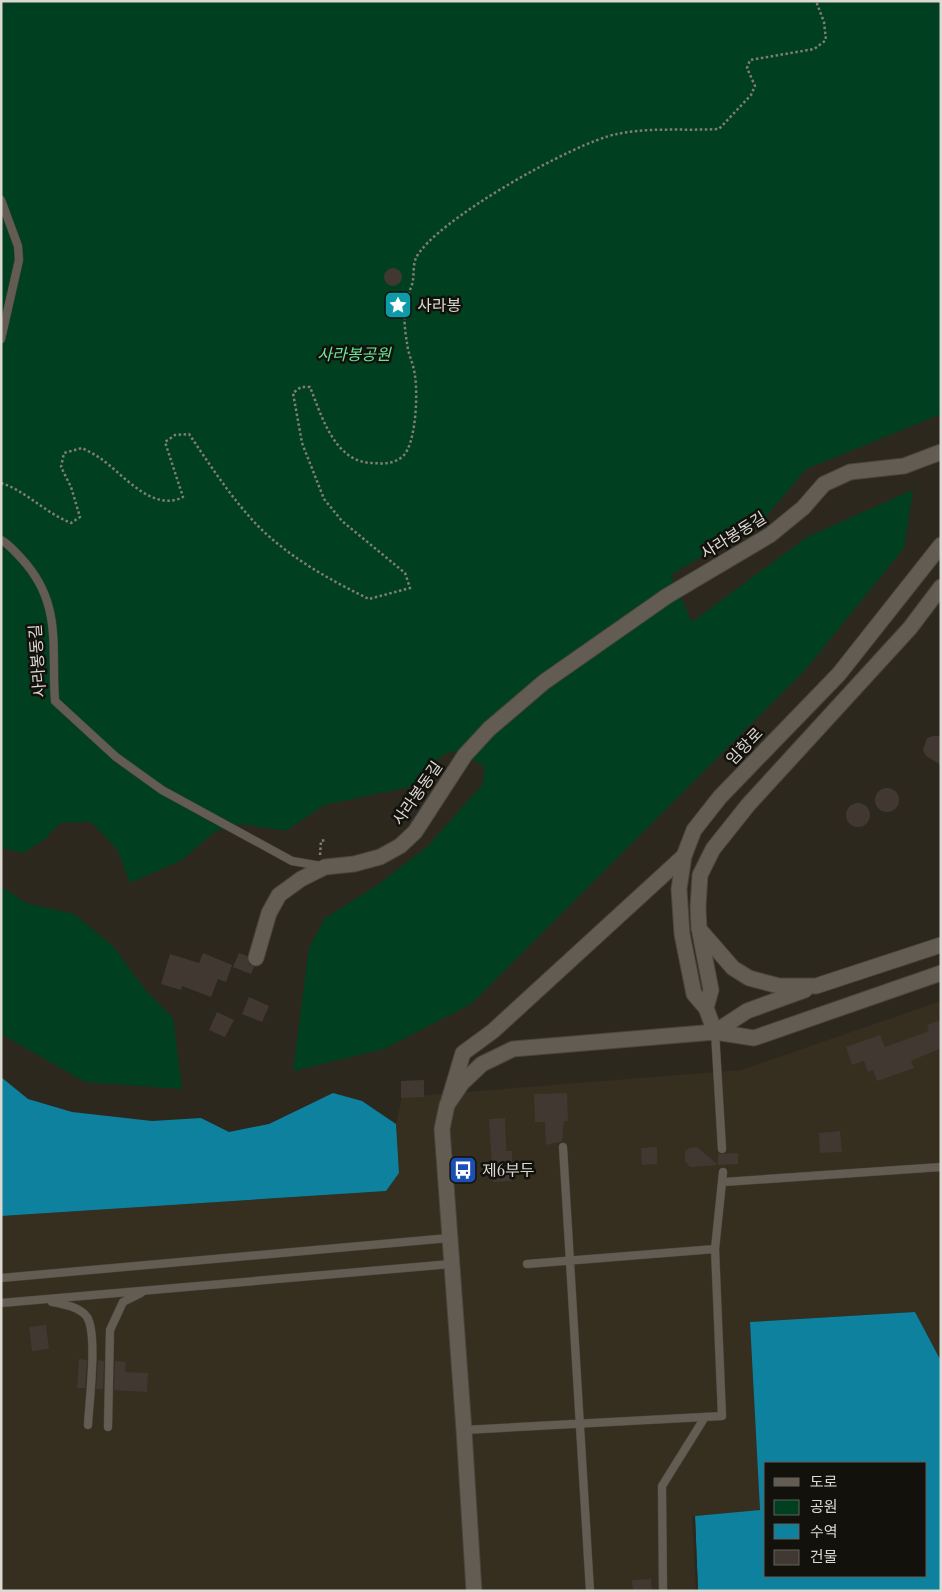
<svg xmlns="http://www.w3.org/2000/svg" width="942" height="1592" viewBox="0 0 942 1592" font-family="'Playfair Display','Noto Sans KR',serif">
<style>
.built{fill:#362e1e}
.green{fill:#003f1f}
.water{fill:#0d819e;fill-rule:evenodd}
.pier{fill:#2c281e}
.building{fill:#423832}
.lines{fill:none;stroke-linecap:round;stroke-linejoin:round}
.lane-casing{stroke:#49443d;stroke-width:9}
.street-casing{stroke:#49443d;stroke-width:17}
.secondary-casing{stroke:#49443d;stroke-width:17}
.path{stroke:#817d75;stroke-width:2.5;stroke-dasharray:2.5 2.5;stroke-linecap:butt}
.lane{stroke:#625c52;stroke-width:8}
.street{stroke:#625c52;stroke-width:15}
.secondary{stroke:#625c52;stroke-width:15}
.labels{text-anchor:middle;stroke-width:5;stroke-linejoin:round;paint-order:stroke}
.poi-label{font-size:16px;fill:#dcd8d2;stroke:#13110c;text-anchor:start}
.park-label{font-size:16px;font-style:italic;fill:#6be698;stroke:#13110c}
.street-label{font-size:16px;fill:#dcd8d2;stroke:#13110c}
</style>
<rect width="100%" height="100%" fill="#2c281e"/>
<path class="built" d="M941 1001V1361L915 1312 750 1322 760 1510 695 1516 698 1591H1V1216L386 1191 399 1173 396 1124 402 1097 741 1070Z"/>
<path class="green" d="M1 1H941V414L806 469 765 518 671 575 692 622 807 537 913 490 904 548 806 669 471 1004 384 1049 293 1071 309 948 325 918 376 886 427 847 483 784 484 766 455 751 441 756 414 786 324 805 286 831 242 824 216 831 182 860 130 883 117 849 91 822 60 823 44 840 23 853 1 848Z
M1 886 26 903 74 914 113 946 146 991 173 1018 182 1089 85 1082 1 1034Z"/>
<path class="water" d="M1 1077 28 1099 72 1112 152 1121 201 1118 229 1132 269 1124 333 1093 362 1101 396 1124 399 1173 386 1191 1 1216Z
M915 1312 941 1361V1591H698L695 1516 760 1510 750 1322ZM766 1463H926V1576H766Z"/>
<path class="pier" d="M692 1516H695L698 1591H696Z"/>
<path class="building" d="M384 277a9 9 0 1 1 18 0a9 9 0 1 1-18 0Z
M933 736H941V765L926 756 923 750 927 738Z
M875 800a12 12 0 1 1 24 0a12 12 0 1 1-24 0Z
M846 815a12 12 0 1 1 24 0a12 12 0 1 1-24 0Z
M203 953 232 965 226 982 218 979 211 997 182 986 181 990 161 984 170 954 199 963Z
M239 953 247 956 249 964 254 967 251 974 233 967Z
M249 997 269 1006 262 1022 242 1014Z
M217 1012 234 1020 225 1037 209 1030Z
M941 1020V1048L911 1061 914 1068 877 1081 873 1070 868 1072 864 1061 852 1065 846 1047 880 1035 885 1047 929 1031 927 1025Z
M424 1080V1097L401 1098V1081Z
M567 1093 568 1121H564L562 1141 546 1145 545 1122H535L534 1094Z
M505 1118 506 1151H512V1181L493 1182 489 1119Z
M840 1131 842 1152 820 1153 819 1133Z
M657 1147V1164L642 1165 641 1148Z
M697 1147 718 1165 690 1167 685 1161V1152L689 1148Z
M738 1153V1164L718 1165V1154Z
M46 1325 49 1349 32 1351 29 1327Z
M79 1359 87 1360 85 1388H77Z
M98 1360 104 1361 103 1389H96Z
M115 1361 126 1362 125 1372 148 1373 147 1392 114 1390Z
M651 1579 652 1591H633L632 1580Z"/>
<g class="lines">
<g class="lane-casing">
<path id="lane" d="M1 200 18 246 19 260 1 339
M1 540C9 544 15 552 21 558 63 603 51 646 55 701L116 757 162 790 292 861 321 866
M715 1032 722 1149
M563 1147 590 1591
M724 1182 941 1167
M527 1264 715 1249
M1 1278 449 1238
M52 1302C63 1304 80 1307 87 1317 98 1334 89 1403 88 1425
M1 1303 451 1264
M108 1427 110 1330 123 1302 141 1293
M464 1430 722 1416 715 1249 723 1172
M663 1591 662 1486 705 1417"/>
</g>
<g class="street-casing">
<path id="street" d="M256 958 269 913 279 895 301 879 325 867 354 864 380 857 400 846 415 832 465 755 489 729 544 682 667 596 770 535 803 508 824 484 850 472 904 466 941 452
M449 1100 463 1053 493 1031 684 856"/>
</g>
<g class="secondary-casing">
<path id="secondary" d="M941 587 910 628 748 805 713 849 700 875 698 907 699 929 733 968 749 978 779 986H816L941 945
M700 933 711 990 706 1008
M715 1032 706 1008 694 994 682 934 679 889 684 856 694 830 720 797 839 674 941 545
M715 1032 747 1011 805 990
M474 1591 464 1430 442 1129 447 1105 462 1083 482 1064 513 1049 715 1032 754 1038 941 973"/>
</g>
<path class="path" d="M1 483C26 491 44 512 71 523L80 517 71 487 61 467 64 453 82 448C88 451 94 454 100 458 122 473 152 513 183 497L165 442 175 435 189 434C210 465 232 499 258 526 290 558 330 580 369 599L410 588 405 573 342 521 324 499 302 443 293 393 301 387H310C322 417 335 463 373 463 384 464 393 464 402 457 416 446 418 394 415 376 414 365 408 354 407 343 405 332 403 313 406 302 407 294 412 288 413 280 414 273 413 264 416 258 434 221 575 142 617 134 650 127 685 131 719 129L751 95 755 86 747 68 750 60 814 49 826 40 824 22 816 1
M320 855 321 841 325 840"/>
<use href="#lane" class="lane"/>
<use href="#street" class="street"/>
<use href="#secondary" class="secondary"/>
</g>
<defs>
<g id="sight-square" transform="scale(1.4375)"><rect x="-9" y="-9" width="18" height="18" rx="4" fill="#0f9aa8" stroke="#13110c"/><path d="M0-6L1.8-2.2L6-1.7L2.9 1.2L3.7 5.4L0 3.3L-3.7 5.4L-2.9 1.2L-6-1.7L-1.8-2.2Z" fill="#fff"/></g>
<g id="bus-square" transform="scale(1.4375)"><rect x="-9" y="-9" width="18" height="18" rx="4" fill="#1a4fb4" stroke="#13110c"/><path d="M-5-6H5V4H4V6H2V4H-2V6H-4V4H-5ZM-3.5-4V0h7V-4ZM-3.5 1.2v1.5H-2V1.2ZM2 1.2v1.5H3.5V1.2Z" fill="#fff"/></g>
</defs>
<g fill-rule="evenodd">
<use href="#sight-square" x="398" y="305"/>
<use href="#bus-square" x="463" y="1170"/>
</g>
<g class="labels">
<g class="poi-label">
<text x="417" y="311">사라봉</text>
<text x="482" y="1176">제6부두</text>
</g>
<g class="park-label">
<text x="354" y="360">사라봉공원</text>
</g>
<g class="street-label">
<text transform="translate(733 535) rotate(-32)" y="6">사라봉동길</text>
<text transform="translate(37 661) rotate(-94)" y="6">사라봉동길</text>
<text transform="translate(744 746) rotate(-46)" y="6">임항로</text>
<text transform="translate(417 793) rotate(-55)" y="6">사라봉동길</text>
</g>
</g>
<rect width="942" height="1592" fill="none" stroke="#dcd8d2" stroke-width="5"/>
<rect x="764" y="1462" width="162" height="115" fill="#13110c" stroke="#63615b"/>
<rect x="774" y="1478" width="25" height="8" fill="#625c52" stroke="#63615b"/>
<text x="810" y="1487" font-size="15" fill="#dcd8d2">도로</text>
<rect x="774" y="1500" width="25" height="15" fill="#003f1f" stroke="#63615b"/>
<text x="810" y="1512" font-size="15" fill="#dcd8d2">공원</text>
<rect x="774" y="1524" width="25" height="15" fill="#0d819e" stroke="#63615b"/>
<text x="810" y="1537" font-size="15" fill="#dcd8d2">수역</text>
<rect x="774" y="1550" width="25" height="15" fill="#423832" stroke="#63615b"/>
<text x="810" y="1562" font-size="15" fill="#dcd8d2">건물</text>
</svg>
